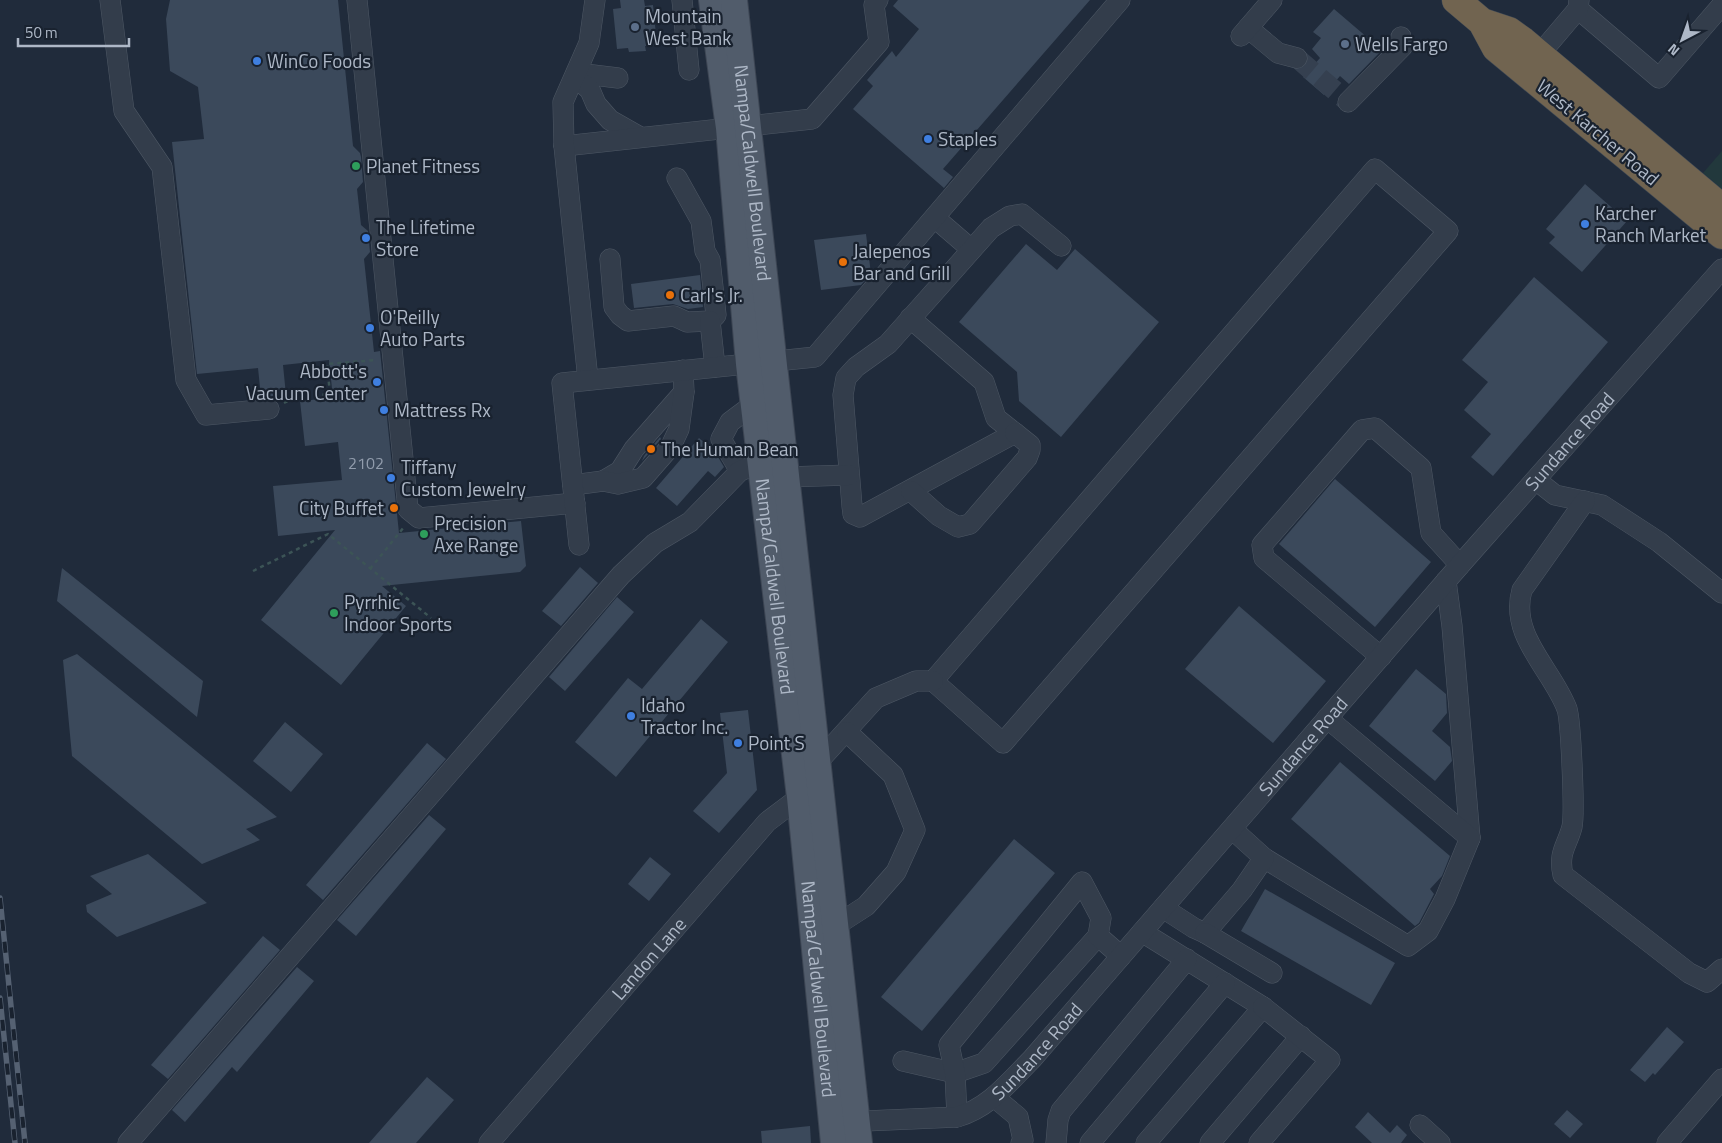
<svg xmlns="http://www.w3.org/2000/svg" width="1722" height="1143" viewBox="0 0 1722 1143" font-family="'Titillium Web',sans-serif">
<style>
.green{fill:#22383c}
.building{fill:#3b495b}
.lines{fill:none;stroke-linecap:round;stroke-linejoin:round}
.minor-tunnel{stroke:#354050;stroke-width:20;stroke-dasharray:20 10;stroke-linecap:butt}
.minor-casing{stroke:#4e5865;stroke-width:21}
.major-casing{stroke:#3d4654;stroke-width:28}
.highway-casing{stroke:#3e4855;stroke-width:29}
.path{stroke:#3c5456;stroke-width:2.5;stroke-dasharray:4 4;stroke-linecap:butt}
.minor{stroke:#333d4b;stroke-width:20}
.major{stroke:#515c6b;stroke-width:26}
.highway{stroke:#716450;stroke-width:28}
.rail-casing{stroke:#556172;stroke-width:5.5}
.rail{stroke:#19222f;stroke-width:4;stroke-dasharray:11;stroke-linecap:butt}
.service-dot{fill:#5c6f8a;stroke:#19222f;stroke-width:2}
.shop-dot{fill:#3f7fe0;stroke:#19222f;stroke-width:2}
.leisure-dot{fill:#2e9e5b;stroke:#19222f;stroke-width:2}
.food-dot{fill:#e8710a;stroke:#19222f;stroke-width:2}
.labels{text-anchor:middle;stroke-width:4.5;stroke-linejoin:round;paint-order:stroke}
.number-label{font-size:16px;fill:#919cac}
.poi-label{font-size:19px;fill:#aeb8c7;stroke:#19222f;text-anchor:start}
.street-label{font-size:19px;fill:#aeb8c7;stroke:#19222f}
</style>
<rect width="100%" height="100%" fill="#202b3b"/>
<path class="green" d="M1722 151V189L1703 173Z"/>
<path class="building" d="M170 0H338L353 146 360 153 361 157 363 182 357 189 361 225 368 231 370 252 364 259 374 352 380 351 399 533 521 521 526 566 520 572 382 586 406 606 341 685 261 620 335 530 278 536 273 486 342 480 338 442 305 446 300 401 333 398 329 360 283 365 286 395 261 397 258 368 197 374 172 142 204 139 198 87 170 71 166 19Z
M620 0H644L645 6 653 5 657 45 645 46 646 51 629 52 628 48 617 49 613 9 621 8Z
M898 0H1090L943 169 953 177 944 188 853 109 873 86 867 80 892 51 896 57 919 29 893 6Z
M1334 9 1382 50 1349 84 1340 76 1324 95 1303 77 1320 58 1312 49 1321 38 1313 32Z
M1585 184 1627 221 1582 272 1549 243 1555 237 1546 229Z
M866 234 871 274 861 285 821 290 814 240Z
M1026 244 1057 270 1075 249 1159 322 1061 437 1019 401 1017 372 959 322Z
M700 275 703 307 688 309 673 304 634 308 631 284Z
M1534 277 1608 342 1493 476 1471 457 1491 434 1464 410 1488 382 1462 360Z
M660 437 661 439 642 461 644 456Z
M699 438 715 452 724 467 715 477 708 471 677 506 656 488Z
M1335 479 1431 562 1375 627 1279 544Z
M580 567 598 583 561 626 542 611Z
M62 568 203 681 197 717 57 601Z
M617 597 634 612 565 691 549 677Z
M1239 606 1326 681 1273 743 1185 669Z
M701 619 728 642 616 777 575 742 628 678 642 689Z
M77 654 277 817 246 829 260 840 202 864 72 756 63 660Z
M1416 669 1446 694 1447 713 1432 731 1450 747 1452 761 1435 781 1369 726Z
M748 710 757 790 719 833 693 811 727 773 720 713Z
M285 722 323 754 291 792 253 761Z
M427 743 446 759 323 900 306 885Z
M1340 762 1450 856 1442 876 1430 889 1434 894 1419 923 1415 926 1291 819Z
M429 815 446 829 356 936 337 920Z
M1014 839 1055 873 922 1031 881 997Z
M148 854 207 903 117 937 87 912 86 905 112 894 90 876Z
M650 857 671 874 649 901 628 884Z
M1265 889 1395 963 1371 1005 1241 931Z
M263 936 280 950 168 1079 151 1065Z
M297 967 314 981 237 1072 232 1067 185 1122 172 1110Z
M1667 1027 1684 1042 1655 1075 1653 1073 1645 1082 1630 1070Z
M427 1077 454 1100 416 1143H369Z
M1567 1110 1583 1124 1570 1138 1554 1124Z
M1368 1112 1390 1133 1397 1125 1407 1135 1401 1143H1372L1355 1127Z
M810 1126 811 1143H762L761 1131Z"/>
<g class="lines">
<path class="minor-tunnel" d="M1297 58 1348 102"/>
<g class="minor-casing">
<g id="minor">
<path d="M110 0 124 111 162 167 186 380 206 415 269 409"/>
<path d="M357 0 408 509 419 518 575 503"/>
<path d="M682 0 689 70"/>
<path d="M1578 9 1659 78 1722 5"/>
<path d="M1248 28 1278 53 1297 58"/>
<path d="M1241 36 1272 0"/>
<path d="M1539 55 1578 9 1579 0"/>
<path d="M577 73 618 78"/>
<path d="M575 77 590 90 596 104 610 120 640 137"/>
<path d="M1348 102 1402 47 1401 37"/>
<path d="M564 146 812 119 879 42 874 5 878 0"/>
<path d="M1375 169 1448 231 1003 743 933 681Z"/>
<path d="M935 218 971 249"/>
<path d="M610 259 614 307 620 315 628 321 674 316 687 322 710 321 716 315 710 260 705 251 701 221 677 178"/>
<path d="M910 318 984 382 996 418 1015 433 860 517 853 514 852 506 843 395 846 378 856 367 888 344 991 228 1010 216 1022 214 1061 246"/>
<path d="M710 321 715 367"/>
<path d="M588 380 564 146 563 102 589 43 595 0"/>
<path d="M740 471 721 439 730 422 754 404"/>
<path d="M786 477 849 475"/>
<path d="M1536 480 1555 495 1602 505 1659 542 1722 593"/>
<path d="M603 481 620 471 634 449 684 392"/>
<path d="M573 485 603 481 618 484 643 478 671 446 679 429 684 392 683 370"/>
<path d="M911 491 939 516 958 527 970 524 1027 458 1030 450V445L1015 433"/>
<path d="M1585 501 1522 590C1509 636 1552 669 1567 709 1571 722 1575 813 1572 827 1567 846 1558 852 1563 875L1689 973 1707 982 1722 969"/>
<path d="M579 545 562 383 815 357 1120 0"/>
<path d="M1446 581 1452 626 1470 838"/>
<path d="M1381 657 1264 558 1262 545 1362 430 1375 428 1421 468 1431 533 1460 565"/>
<path d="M817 763 876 698 916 681H933"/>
<path d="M1264 858 1408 946 1428 931 1445 899 1470 838 1327 718"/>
<path d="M1163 908 1194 928 1205 933 1242 890 1264 858 1232 829"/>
<path d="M835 926 866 906 896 872 915 830 893 775 847 732"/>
<path d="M1142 932 1263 1007 1146 1143"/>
<path d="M1205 933 1272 973"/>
<path d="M903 1061 955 1073 984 1063 1098 936"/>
<path d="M994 1097 1018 1117 1023 1140 1021 1143"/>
<path d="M957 1117 955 1073 949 1045 1082 882 1101 918 1098 936 1121 956"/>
<path id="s1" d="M842 1122 957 1117C989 1108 1009 1082 1032 1059L1460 565 1722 269"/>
<path d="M1420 1125 1440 1143"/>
<path d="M128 1143 621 575 655 543 690 522 740 471 761 463"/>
<path id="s2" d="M489 1143 767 822 800 797 811 792"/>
<path d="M1056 1143 1058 1120 1061 1111 1187 959"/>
<path d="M1090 1143 1225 983"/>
<path d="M1210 1143 1301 1036"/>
<path d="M1259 1143 1330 1060 1263 1007"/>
<path d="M1667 1143 1722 1079"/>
</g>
</g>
<g class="major-casing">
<g id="major">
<path id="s3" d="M712 0 729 128 749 364 800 797 834 1143"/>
<path id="s4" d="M734 0 859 1143"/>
</g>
</g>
<g class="highway-casing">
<path id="highway" d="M1456 0 1482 22 1496 48 1722 235
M1482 22 1509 31 1523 41 1722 208"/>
</g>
<path class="path" d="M284 403 296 397 330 394 327 364 376 360
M370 569 404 527
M253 571 328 534 431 618"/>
<use href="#minor" class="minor"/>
<use href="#major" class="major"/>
<use href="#highway" class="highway"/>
<g class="rail-casing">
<path id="rail" d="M0 898 25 1143
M0 998 15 1143"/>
</g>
<use href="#rail" class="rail"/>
</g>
<g class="service-dot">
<circle cx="635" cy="27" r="5"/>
<circle cx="1345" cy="44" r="5"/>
</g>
<g class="shop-dot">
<circle cx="257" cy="61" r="5"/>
<circle cx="928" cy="139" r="5"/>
<circle cx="1585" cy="224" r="5"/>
<circle cx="366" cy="238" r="5"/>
<circle cx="370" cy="328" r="5"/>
<circle cx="377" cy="382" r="5"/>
<circle cx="384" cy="410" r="5"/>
<circle cx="391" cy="478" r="5"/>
<circle cx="631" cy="716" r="5"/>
<circle cx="738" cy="743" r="5"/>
</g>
<g class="leisure-dot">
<circle cx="356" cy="166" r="5"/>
<circle cx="424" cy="534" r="5"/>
<circle cx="334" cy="613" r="5"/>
</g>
<g class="food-dot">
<circle cx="843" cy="262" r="5"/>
<circle cx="670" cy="295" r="5"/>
<circle cx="651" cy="449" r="5"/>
<circle cx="394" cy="508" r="5"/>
</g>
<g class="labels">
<g class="number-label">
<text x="366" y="469">2102</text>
</g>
<g class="poi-label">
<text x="645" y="23">Mountain<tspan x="645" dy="22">West Bank</tspan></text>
<text x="1355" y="51">Wells Fargo</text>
<text x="267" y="68">WinCo Foods</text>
<text x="938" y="146">Staples</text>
<text x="366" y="173">Planet Fitness</text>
<text x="1595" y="220">Karcher<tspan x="1595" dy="22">Ranch Market</tspan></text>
<text x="376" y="234">The Lifetime<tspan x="376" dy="22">Store</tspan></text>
<text x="853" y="258">Jalepenos<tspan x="853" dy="22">Bar and Grill</tspan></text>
<text x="680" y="302">Carl's Jr.</text>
<text x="380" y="324">O'Reilly<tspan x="380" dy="22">Auto Parts</tspan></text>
<text x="367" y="378" text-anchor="end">Abbott's<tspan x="367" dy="22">Vacuum Center</tspan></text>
<text x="394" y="417">Mattress Rx</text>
<text x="661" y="456">The Human Bean</text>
<text x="401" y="474">Tiffany<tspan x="401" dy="22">Custom Jewelry</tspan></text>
<text x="384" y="515" text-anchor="end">City Buffet</text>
<text x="434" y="530">Precision<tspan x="434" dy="22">Axe Range</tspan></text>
<text x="344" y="609">Pyrrhic<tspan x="344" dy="22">Indoor Sports</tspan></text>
<text x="641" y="712">Idaho<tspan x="641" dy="22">Tractor Inc.</tspan></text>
<text x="748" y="750">Point S</text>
</g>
<g class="street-label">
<text transform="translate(1598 132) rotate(40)" y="7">West Karcher Road</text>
<text dy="7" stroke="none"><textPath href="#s4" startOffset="174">Nampa/Caldwell Boulevard</textPath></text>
<text dy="7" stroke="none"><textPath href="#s1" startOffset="1030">Sundance Road</textPath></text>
<text dy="7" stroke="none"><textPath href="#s3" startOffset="590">Nampa/Caldwell Boulevard</textPath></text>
<text dy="7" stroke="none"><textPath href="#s1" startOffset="625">Sundance Road</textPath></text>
<text dy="7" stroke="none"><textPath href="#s2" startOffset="244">Landon Lane</textPath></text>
<text dy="7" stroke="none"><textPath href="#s3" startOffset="995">Nampa/Caldwell Boulevard</textPath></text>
<text dy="7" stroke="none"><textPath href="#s1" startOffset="220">Sundance Road</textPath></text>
</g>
</g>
<g transform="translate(1682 40) rotate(221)" stroke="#19222f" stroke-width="4" paint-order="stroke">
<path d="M0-4L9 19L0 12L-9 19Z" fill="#aeb8c7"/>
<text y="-8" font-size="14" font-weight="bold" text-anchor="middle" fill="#aeb8c7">N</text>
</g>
<path d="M18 38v8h111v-8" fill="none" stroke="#aeb8c7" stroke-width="2.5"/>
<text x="25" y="38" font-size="15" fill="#aeb8c7" stroke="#19222f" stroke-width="4" paint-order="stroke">50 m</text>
</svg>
